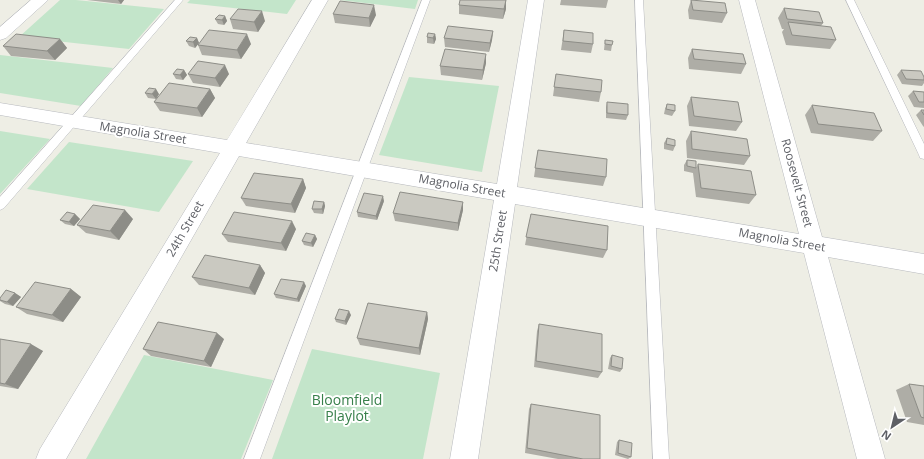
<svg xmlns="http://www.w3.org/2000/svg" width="924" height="459" viewBox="0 0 924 459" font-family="'Open Sans',sans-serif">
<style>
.green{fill:#c3e5ca}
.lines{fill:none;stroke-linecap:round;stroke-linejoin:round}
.lane-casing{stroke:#b7b9be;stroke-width:1}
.street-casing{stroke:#b7b9be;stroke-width:1}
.lane{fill:#fff;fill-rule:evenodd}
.street{fill:#fff;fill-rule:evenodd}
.wall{fill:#aeada6}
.shaded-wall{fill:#8d8d87}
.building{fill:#cac9c1;stroke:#8d8d87}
.labels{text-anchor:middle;stroke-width:4;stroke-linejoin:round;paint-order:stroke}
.street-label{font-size:12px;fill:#5d5f65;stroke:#fff}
.near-park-label{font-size:14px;fill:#38804b;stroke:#fff}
</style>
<rect width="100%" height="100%" fill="#eeeee5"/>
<path class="green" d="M60 0H76L164 9 129 49 19 37Z
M190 0H296L287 14 187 3Z
M340 0H418L415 9Z
M0 55 113 68 81 106 0 93Z
M409 77 499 86 482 172 379 155Z
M0 131 50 139 0 194Z
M69 142 193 161 159 212 27 189Z
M312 349 440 373 423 459H272Z
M144 355 273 380 241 459H86Z"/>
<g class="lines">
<g class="lane-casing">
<path id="lane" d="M175 0H183L4 208 0 210V197Z
M422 0H430L260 459H244Z
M635 0H643L669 459H653Z
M846 0H854L924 144V159L920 158 919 155Z"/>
</g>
<g class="street-casing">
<path id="street" d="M31 0H48L6 38 0 40V27Z
M312 0H328L246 143 497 184 528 0H544L517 187 799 234 739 0H755L822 237 924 254V274L828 257 885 459H857L804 253 515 204 478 459H450L494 200 239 156 66 459H36L40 449 220 153 0 115V103L227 140Z"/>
</g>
<use href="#lane" class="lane"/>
<use href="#street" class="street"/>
</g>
<path class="wall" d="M87 0H124L121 4Z
M506 0V9L503 19 459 14V5Z
M561 0H608L606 8 560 5Z
M691 0 727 13 722 23 689 19 688 10Z
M784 8 823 23 821 26 836 40 830 49 786 45 782 32 784 29H782L778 18Z
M333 14 376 15 370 27 335 23Z
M225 16 227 21 224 25 218 24 215 19Z
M230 19 265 21 258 32 233 29Z
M564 30 593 44 591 53 561 50Z
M493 31 492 40 489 52 445 47 444 38Z
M435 34 436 39 434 44 427 43V37Z
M197 38 199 43 195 48 189 46 186 41Z
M60 39 67 48 55 60 11 56 3 46Z
M605 40 612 45 611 51 604 50Z
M251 44 241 59 202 55 198 45Z
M692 49 746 64 741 74 689 69 688 58Z
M486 54V63L482 80 441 75 440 66Z
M184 70 187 75 183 80 176 79 173 74Z
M901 70 924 77V83L922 86 902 84 897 75Z
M188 74H229L220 87 193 83Z
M556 74 601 92 599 102 553 96Z
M210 89 215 98 202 117 160 111 154 102Z
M913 91 924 92V108L914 107 908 96Z
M145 93 159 94 156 99 148 98Z
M691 97 742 122 736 131 689 126 687 106Z
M607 102 628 115 626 120 606 118V107Z
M667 104 675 111 672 116 664 114 665 109Z
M812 105 882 131 873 141 811 133 805 115Z
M921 110H924V127L923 126 916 115Z
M691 131 750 156 744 165 687 158 686 141Z
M667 138 675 146 673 151 664 149V143Z
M538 150 606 177 603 186 534 177Z
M687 160 696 168 698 164 756 195 749 204 696 197 693 173 684 171V165Z
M303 179 306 188 295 213 246 206 241 198Z
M384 201 377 220 358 217 357 212Z
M324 202 325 206 323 214 314 213 312 209Z
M463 202V210L458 231 395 221 393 213Z
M75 214 80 219 74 226 65 224 60 220Z
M531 214 607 250 603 258 525 245Z
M133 219 119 240 86 233 77 225Z
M296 229 286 251 228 242 222 234Z
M315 235 317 239 313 247 304 245 302 241Z
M260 265 265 273 255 295 199 285 192 277Z
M306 286 299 302 276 298 274 294Z
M71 289 81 297 63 322 27 314 16 307Z
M15 293 21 297 13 306 5 304 0 301V300Z
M427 312 428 319 420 355 360 345 357 338Z
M351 315 346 325 336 322 335 319Z
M539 324 602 372 598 378 534 367 537 331Z
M0 339 43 351 18 389 0 386Z
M224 339 211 367 151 356 143 349Z
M612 355 622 369 620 372 608 369 610 358Z
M909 384 924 386V425L907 422 896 390Z
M531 404 600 459H558L525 453 529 409Z
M619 440 631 457 628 459 615 455 617 442Z"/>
<path class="shaded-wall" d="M118 0H124L121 4Z
M506 0V9L503 19 504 9Z
M374 5 376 15 370 27 369 18Z
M262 11 265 21 258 32 254 22Z
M225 16 227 21 224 25 222 20Z
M493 31 492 40 489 52 490 43Z
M247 34 251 44 241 59 237 50Z
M435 34 436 39 434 44 433 38Z
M197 38 199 43 195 48 193 42Z
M60 39 67 48 55 60 47 51Z
M486 54V63L482 80 483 70Z
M225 65 229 74 220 87 215 78Z
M184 70 187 75 183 80 180 75Z
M156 89 159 94 156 99 152 94Z
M210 89 215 98 202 117 197 108Z
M303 179 306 188 295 213 291 204Z
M383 196 384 201 377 220 376 216Z
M324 202 325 206 323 214 322 209Z
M463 202V210L458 231V223Z
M125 210 133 219 119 240 110 231Z
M75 214 80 219 74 226 69 222Z
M292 221 296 229 286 251 281 243Z
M315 235 317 239 313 247 311 243Z
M260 265 265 273 255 295 249 288Z
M304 282 306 286 299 302 297 299Z
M71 289 81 297 63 322 52 315Z
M15 293 21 297 13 306 7 302Z
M349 311 351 315 346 325 345 321Z
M427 312 428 319 420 355 419 348Z
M217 333 224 339 211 367 204 361Z
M31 344 43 351 18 389 5 384Z"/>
<path class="building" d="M460 0H506L504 9 459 5Z
M691 0 725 3 727 13 693 10Z
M340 1 374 5 369 18 333 14Z
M784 8 819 12 823 23 787 19Z
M238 9 262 11 254 22 230 19Z
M219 15 225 16 222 20 215 19Z
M788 22 831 27 836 40 792 35Z
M448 26 493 31 490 43 444 38Z
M209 30 247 34 237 50 198 45Z
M564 30 593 33V44L563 41Z
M428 33 435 34 433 38 427 37Z
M16 34 60 39 47 51 3 46Z
M190 37 197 38 193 42 186 41Z
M605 40 613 41 612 45 605 44Z
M445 49 486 54 483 70 440 66Z
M692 49 743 54 746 64 694 59Z
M198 61 225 65 215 78 188 74Z
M177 69 184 70 180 75 173 74Z
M901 70 921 71 924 77V80L906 79Z
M556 74 602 80 601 92 554 87Z
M169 83 210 89 197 108 154 102Z
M149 88 156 89 152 94 145 93Z
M913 91 924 92V102H919Z
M691 97 738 102 742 122 694 116Z
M607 102 628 104V115L607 113Z
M667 104 675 105V111L666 109Z
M812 105 874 113 882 131 818 124Z
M921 110H924V115Z
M691 131 747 139 750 156 692 149Z
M667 138 675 140V146L666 144Z
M538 150 607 159 606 177 535 168Z
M687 160 696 161V168L687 166Z
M698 164 751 171 756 195 701 188Z
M254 173 303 179 291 204 241 198Z
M400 192 463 202 458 223 393 213Z
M364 193 383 196 376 216 357 212Z
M314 201 324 202 322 209H312Z
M93 205 125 210 110 231 77 225Z
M67 212 75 214 69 222 60 220Z
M234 212 292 221 281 243 222 234Z
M531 214 608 226 607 250 526 237Z
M306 233 315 235 311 243 302 241Z
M205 255 260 265 249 288 192 277Z
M281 279 304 282 297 299 274 294Z
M35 282 71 289 52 315 16 307Z
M6 290 15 293 7 302 0 300V298Z
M368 303 427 312 419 348 357 338Z
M339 309 349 311 345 321 335 319Z
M158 322 217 333 204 361 143 349Z
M539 324 602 334V372L536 361Z
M0 339 31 344 5 384 0 383Z
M612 355 623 358 622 369 611 366Z
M909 384 924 386V418L921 417Z
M531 404 600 415V459H583L527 448Z
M619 440 632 443 631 457 618 453Z"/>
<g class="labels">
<g class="street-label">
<text transform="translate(143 133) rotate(9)" y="4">Magnolia Street</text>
<text transform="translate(797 183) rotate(75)" y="4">Roosevelt Street</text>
<text transform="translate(462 186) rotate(10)" y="4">Magnolia Street</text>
<text transform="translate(185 229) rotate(-60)" y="4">24th Street</text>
<text transform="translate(782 240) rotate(10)" y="4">Magnolia Street</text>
<text transform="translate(498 241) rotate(-81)" y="4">25th Street</text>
</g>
<g class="near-park-label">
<text x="347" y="405">Bloomfield<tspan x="347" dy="16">Playlot</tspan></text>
</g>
</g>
<g transform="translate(892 427) rotate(215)" stroke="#ffffff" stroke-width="3" paint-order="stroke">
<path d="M0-3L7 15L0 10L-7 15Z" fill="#5d5f65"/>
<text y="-6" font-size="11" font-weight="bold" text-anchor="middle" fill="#5d5f65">N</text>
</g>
</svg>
